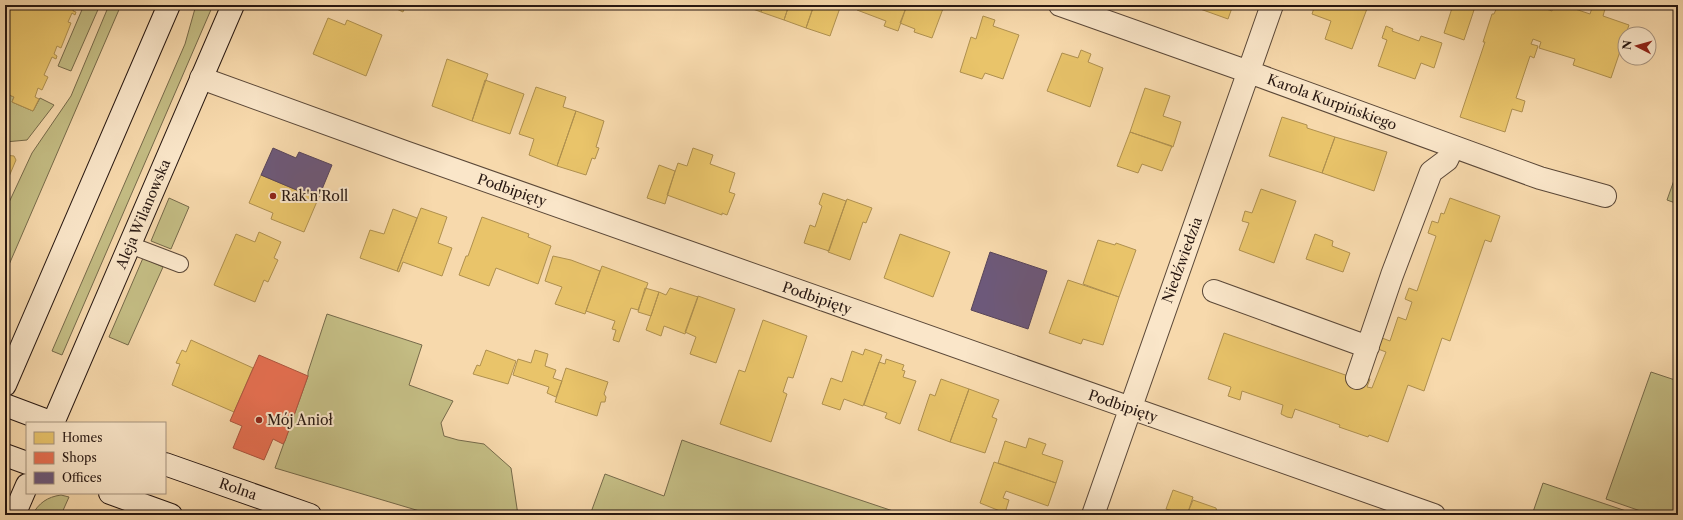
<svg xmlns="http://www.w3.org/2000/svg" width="1683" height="520" viewBox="0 0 1683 520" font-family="'Libre Caslon Text',serif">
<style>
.green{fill:#c4bd84;stroke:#766a4a}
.homes{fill:#e9c46a;stroke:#af904f}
.shops{fill:#e76f51;stroke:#ad553e}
.offices{fill:#6d597a;stroke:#58455a}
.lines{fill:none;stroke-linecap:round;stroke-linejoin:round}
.lane-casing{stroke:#5b4838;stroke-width:18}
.street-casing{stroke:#5b4838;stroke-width:24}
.secondary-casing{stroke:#271711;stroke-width:24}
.lane{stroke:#fae6c9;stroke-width:16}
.street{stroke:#fae6c9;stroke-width:22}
.secondary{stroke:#fae6c9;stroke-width:22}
.poi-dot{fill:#8f2418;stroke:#fae6c9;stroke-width:1.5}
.labels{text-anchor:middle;stroke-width:4;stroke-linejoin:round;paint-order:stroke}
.street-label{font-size:14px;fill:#271711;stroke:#fae6c9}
.poi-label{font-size:14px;fill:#271711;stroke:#fae6c9;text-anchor:start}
</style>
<rect width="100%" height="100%" fill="#f7d9ac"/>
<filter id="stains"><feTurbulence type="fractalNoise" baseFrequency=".005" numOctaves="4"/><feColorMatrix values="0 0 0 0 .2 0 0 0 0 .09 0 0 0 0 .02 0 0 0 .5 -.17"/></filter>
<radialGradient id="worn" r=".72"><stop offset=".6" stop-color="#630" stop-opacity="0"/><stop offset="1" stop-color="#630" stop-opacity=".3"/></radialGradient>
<path class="green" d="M84 5H100L71 71 58 66Z
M109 5H121L5 274V211L32 153 71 96Z
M196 5H213L62 355 52 351 185 44Z
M5 93 14 97 12 102 33 111 40 98 54 105 27 140 5 142Z
M1678 169V204L1667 200Z
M169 198 189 207 171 249 151 241Z
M143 258 163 267 128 345 109 337Z
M327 314 422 345 409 385 453 401 441 423 444 436 458 440 484 444 511 468 518 515H433L275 468 308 376V372Z
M1651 372 1678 381V515H1652L1606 499Z
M682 440 693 444 905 515H590L605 474 664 496Z
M1543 483 1638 515H1543L1533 512Z
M61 495 69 497 61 515H32C39 503 47 497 61 495Z"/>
<path class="homes" d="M5 5H75L73 11 76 12 75 15 72 13 68 22 71 23 61 48 57 46 54 54 57 56 56 59 52 57 44 75 48 77 42 90 38 88 35 97 39 99 33 111 12 102 14 97 5 93Z
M388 5H406L403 12Z
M742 5H763L761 12Z
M763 5H789L784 20 761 12Z
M789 5H814L806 28 784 20Z
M814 5H841L830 36 806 28Z
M858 5H907L898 31 884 26 886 21 857 10Z
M907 5 944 6 932 38 914 32 915 29 900 23Z
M1189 5H1233L1228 19Z
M1315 5 1368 6 1352 49 1325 39 1331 21 1312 14Z
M1453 5H1460L1474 10 1464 40 1444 33Z
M1498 5H1534L1552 11 1553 5H1563L1590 14 1593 5 1605 9 1603 16 1629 25 1611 78 1573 65 1575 59 1539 48 1541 42 1533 39 1531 44 1538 46 1534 58 1530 56 1516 98 1525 101 1522 112 1512 109 1505 132 1460 117 1485 42H1483L1492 14H1494Z
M983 16 995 20 993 26 1019 35 1003 79 985 73 982 79 960 72 971 37 976 39Z
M328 18 345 25 347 20 382 35 366 76 313 54Z
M1386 26 1393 29 1392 31 1419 41 1421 36 1442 43 1434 68 1421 63 1415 79 1378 66 1387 40 1382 38Z
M1081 50 1091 54 1088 62 1103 68 1090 107 1047 91 1062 53 1078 58Z
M447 59 488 74 472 121 432 106Z
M485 80 524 94 510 134 472 121Z
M536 87 566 97 563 107 576 111 557 166 529 155 534 139 519 134Z
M1145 88 1170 96 1163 116 1181 122 1173 147 1130 132Z
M576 111 604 121 596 147 599 148 595 159 592 158 586 175 557 166Z
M1282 117 1307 125V128L1335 137 1322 173 1269 156Z
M1130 132 1172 146 1162 171 1142 164 1138 173 1117 166Z
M1335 137 1387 152 1374 191 1322 173Z
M693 148 713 155 710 164 735 173 729 192 735 194 727 215 722 213V215L667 195 678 163 687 166Z
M5 155 14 156 16 160 5 186Z
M659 165 675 171 665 204 647 198Z
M261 175 318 199 304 232 271 219 273 213 249 203Z
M1261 189 1296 201 1274 263 1239 250 1249 223 1242 221 1245 211 1252 213Z
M823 193 846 201 829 251 804 243 810 225 815 227 822 206 819 204Z
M1450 198 1500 216 1491 242 1485 240 1450 341 1442 338 1424 391 1408 385 1388 442 1369 435 1368 437 1339 427 1340 425 1295 409 1292 418 1287 417 1281 414 1283 405 1242 391 1240 400 1228 396 1231 387 1208 379 1224 333 1357 379 1358 375 1370 379 1367 387 1372 388 1386 352 1378 349 1382 338 1390 341 1398 317 1406 320 1412 302 1405 299 1409 288 1417 291 1436 236 1428 233 1432 221 1438 223 1441 213 1444 214Z
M847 199 872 208 866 223 863 222 850 260 828 252Z
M421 208 447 217 438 243 452 248 442 276 403 262 399 272 397 271Z
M393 209 417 218 397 271 360 258 370 230 384 234Z
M482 217 529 234 528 237 551 246 538 284 496 268 489 286 459 275 466 256H468Z
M259 232 281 242 274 258 278 260 268 282 264 280 255 302 214 285 236 234 255 242Z
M900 234 950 252 933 297 884 278Z
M1315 234 1333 241 1332 246 1350 253 1343 272 1306 259Z
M1098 240 1115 245 1116 243 1136 250 1119 297 1083 284Z
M553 256 571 260 600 271 585 314 555 304 562 287 545 281Z
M602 266 648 283 638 310 631 308 619 342 613 340 616 330 612 329 615 321 586 311Z
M1068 280 1119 297 1103 345 1083 339 1081 344 1049 333Z
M645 288 659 292 651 316 638 312Z
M670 288 698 297 685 334 664 326 661 336 646 330 659 292 666 295Z
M698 296 735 309 716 363 690 354 696 337 685 332Z
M763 320 807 336 793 378 788 377 783 392 787 394 771 442 720 424 739 370 745 372Z
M191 340 253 368 234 412 172 385 180 364 176 363 182 350 186 352Z
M865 349 882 355 863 406 844 399 840 410 822 404 831 378 842 382 852 351 863 355Z
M486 350 516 361 508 384 473 374 477 365 480 366Z
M535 350 548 354 545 366 556 370 553 378 562 381 556 397 547 393 549 387 513 375 518 359 531 363Z
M886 359 904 365 902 370 905 371 903 377 916 381 900 424 885 418 887 413 864 405 879 362 885 364Z
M566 368 608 382 604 394 606 397 605 402H601L597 416 555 402Z
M941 379 969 389 950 442 918 430 930 394 935 396Z
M969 389 999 400 992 417 997 419 985 453 950 442Z
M1029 438 1046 444 1042 454 1063 461 1056 483 998 463 1005 441 1026 448Z
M994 462 1056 483 1048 506 1006 491 1003 498 1009 500 1005 513 980 503Z
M1173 490 1193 497 1187 515 1166 509Z
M1193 500 1216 508 1217 512 1225 515H1187Z"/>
<path class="shops" d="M259 355 308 376 285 441 283 444 273 439 264 460 233 448 242 426 230 421Z"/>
<path class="offices" d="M273 148 296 158 299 152 332 165 318 199 261 175Z
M990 252 1047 271 1028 329 971 310Z"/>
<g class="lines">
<g class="lane-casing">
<path id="lane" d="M130 245 180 264"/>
</g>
<g class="street-casing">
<path id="street" d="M1060 5 1249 72 1540 178 1605 196
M201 78 405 152 1434 515
M1214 291 1368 347
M1357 378 1392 275 1431 172 1447 160 1453 147
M1093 515 1272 5"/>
</g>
<g class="secondary-casing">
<path id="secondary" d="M5 385 169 5
M5 405 53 423
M53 423 233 5
M5 455 27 463
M165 464 310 515
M110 493 171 515
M14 515 27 485"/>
</g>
<use href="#lane" class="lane"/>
<use href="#street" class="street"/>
<use href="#secondary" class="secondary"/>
</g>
<g class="poi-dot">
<circle cx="273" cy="196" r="4"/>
<circle cx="259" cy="420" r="4"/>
</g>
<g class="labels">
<g class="street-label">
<text transform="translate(1332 102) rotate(20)" y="5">Karola Kurpińskiego</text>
<text transform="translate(512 190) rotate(19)" y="5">Podbipięty</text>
<text transform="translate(143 214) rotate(-67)" y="5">Aleja Wilanowska</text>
<text transform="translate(1182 260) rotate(-70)" y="5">Niedźwiedzia</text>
<text transform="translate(817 298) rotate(19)" y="5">Podbipięty</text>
<text transform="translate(1123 406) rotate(19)" y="5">Podbipięty</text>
<text transform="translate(238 489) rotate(19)" y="5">Rolna</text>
</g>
<g class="poi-label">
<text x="281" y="201">Rak'n'Roll</text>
<text x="267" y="425">Mój Anioł</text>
</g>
</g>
<rect width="1683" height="520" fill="none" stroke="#f7d9ac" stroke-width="20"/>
<rect x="6" y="6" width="1671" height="508" fill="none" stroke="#271711" stroke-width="2"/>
<rect x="10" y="10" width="1663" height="500" fill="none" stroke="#271711"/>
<rect x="26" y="422" width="140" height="72" fill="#fae6c9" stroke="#a6937f"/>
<rect x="34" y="432" width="20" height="12" fill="#e9c46a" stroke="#a6937f"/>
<text x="62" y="442" font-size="12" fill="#271711">Homes</text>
<rect x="34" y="452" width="20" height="12" fill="#e76f51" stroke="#a6937f"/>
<text x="62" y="462" font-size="12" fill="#271711">Shops</text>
<rect x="34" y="472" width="20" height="12" fill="#6d597a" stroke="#a6937f"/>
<text x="62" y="482" font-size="12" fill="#271711">Offices</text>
<g transform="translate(1637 46) rotate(276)"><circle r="19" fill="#fae6c9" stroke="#a6937f"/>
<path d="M0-3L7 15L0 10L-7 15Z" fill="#8f2418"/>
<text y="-6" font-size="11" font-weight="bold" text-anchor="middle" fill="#271711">N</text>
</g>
<rect width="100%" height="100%" filter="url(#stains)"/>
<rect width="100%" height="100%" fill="url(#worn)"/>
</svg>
